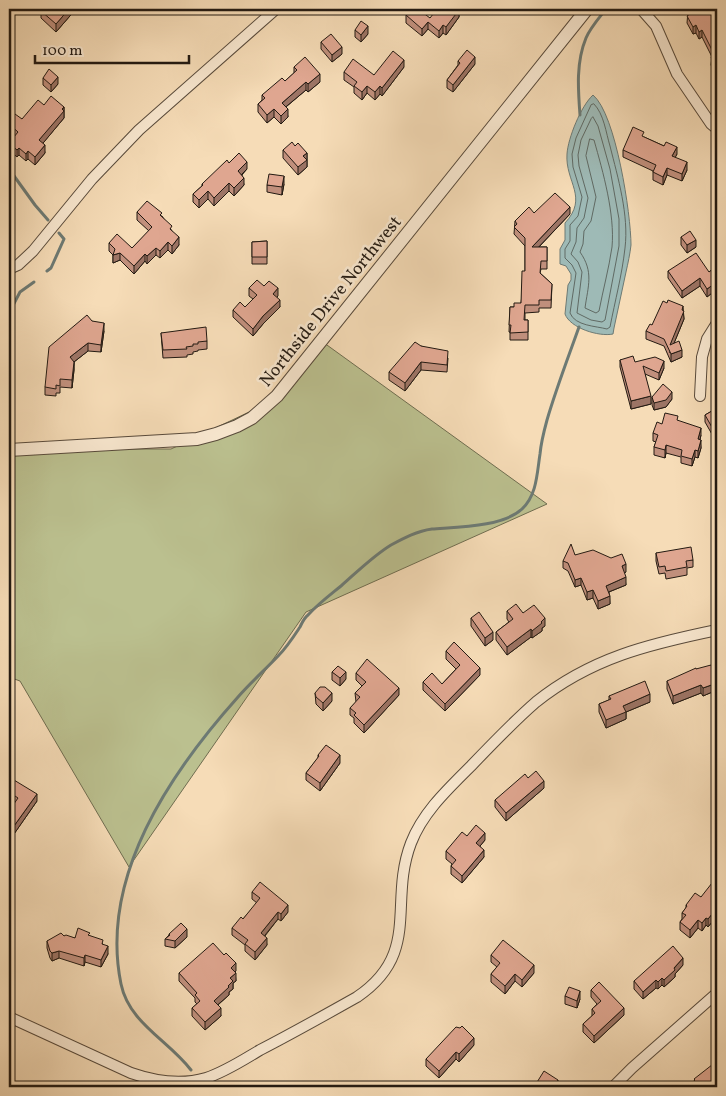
<svg xmlns="http://www.w3.org/2000/svg" width="726" height="1096" viewBox="0 0 726 1096" font-family="Vollkorn,serif">
<style>
.green{fill:#bbc08f;stroke:#6f6d50}
.water{fill:#9ebab6;stroke:#6d7a74}
.lines{fill:none;stroke-linecap:round;stroke-linejoin:round}
.shore{stroke:#606a64;stroke-width:1}
.stream{stroke:#6d7a74;stroke-width:3}
.minor-casing{stroke:#584a3b;stroke-width:12}
.tertiary-casing{stroke:#584a3b;stroke-width:14}
.minor{stroke:#f9e8d0;stroke-width:10}
.tertiary{stroke:#f9e8d0;stroke-width:12}
.wall{fill:#c08f7c;stroke:#231a12}
.shaded-wall{fill:#9c7465;stroke:#231a12}
.building{fill:#dfa690;stroke:#231a12}
.labels{text-anchor:middle;stroke-width:5;stroke-linejoin:round;paint-order:stroke}
.street-label{font-size:18px;fill:#231a12;stroke:#f9e8d0}
</style>
<rect width="100%" height="100%" fill="#f6dcb7"/>
<filter id="stains"><feTurbulence type="fractalNoise" baseFrequency=".004" numOctaves="4"/><feColorMatrix values="0 0 0 0 .2 0 0 0 0 .09 0 0 0 0 .02 0 0 0 .5 -.17"/></filter>
<radialGradient id="worn" r=".72"><stop offset=".6" stop-color="#630" stop-opacity="0"/><stop offset="1" stop-color="#630" stop-opacity=".3"/></radialGradient>
<path class="green" d="M320 340 547 504 306 612 129 867 20 681 9 677V453L40 449H171L264 405Z"/>
<path class="water" d="M593 95C616 114 631 215 631 245 630 254 628 263 626 272 622 291 618 309 614 328L613 334C599 337 570 328 565 314L568 285 571 280V274L566 266 560 264V249L565 240V223C589 197 565 182 567 154 568 138 581 106 593 95Z"/>
<g class="lines">
<path class="shore" d="M594 104C604 114 606 133 610 146 618 178 629 215 625 248 622 275 615 301 610 327L607 329C596 326 575 326 570 313L576 273 572 265 565 258V249L570 241V225L578 216 582 197 573 167 572 154 576 138 591 105Z
M593 117 598 126 610 169 619 219V246L605 320 602 322 591 320 577 313 582 272 578 262 571 254 576 242 577 228 584 218 588 198 579 166 578 155 581 140 591 119Z
M590 139 594 140C603 172 615 214 612 247 609 268 603 290 599 311L596 313 585 308C588 286 594 272 580 252L583 244 584 231 591 221 596 197 586 156Z"/>
<path class="stream" d="M580 115C578 89 576 62 586 38 590 28 599 18 606 9
M9 169 35 205 48 220
M47 271 51 268 64 239 59 233
M9 313 20 292 34 282
M191 1070C168 1040 129 1023 121 984 99 877 170 773 238 697 251 682 266 669 279 655 287 647 294 636 300 627 302 623 304 618 308 615 318 604 330 595 341 586 357 572 373 556 391 545 404 538 417 531 432 529 457 527 503 527 522 509 537 495 537 473 540 454 541 443 544 431 547 420 556 389 568 358 579 327
M202 1087H203"/>
<g class="minor-casing">
<path id="minor" d="M641 9 656 26 677 74 711 124 717 129
M9 269 18 265 33 251 92 179 139 130 276 9
M700 396 702 357 707 339 717 323
M9 1017 131 1073C154 1081 182 1085 206 1078 225 1072 243 1060 260 1050 293 1033 325 1015 357 997 422 953 388 903 411 843 423 812 448 789 471 766 492 744 513 722 536 702 591 658 649 644 717 630
M613 1087 632 1068 717 993"/>
</g>
<g class="tertiary-casing">
<path id="tertiary" d="M9 450 197 439 216 434 237 426 252 418 277 396 587 9"/>
</g>
<use href="#minor" class="minor"/>
<use href="#tertiary" class="tertiary"/>
</g>
<path class="wall" d="M41 9H76L56 32 41 18Z
M461 9 459 12V17L446 35 443 33 439 38 428 29 422 36 406 23V15L430 18Z
M717 9V76L711 65 712 57 702 37 699 39 696 33 693 34 687 23 688 11Z
M355 30 368 34 361 42 355 37Z
M321 42 342 54 332 62 321 49Z
M458 61 475 64 453 92 447 88V80L458 65Z
M294 67 320 82 308 92 306 90 286 107 288 117 281 124 274 117 267 123 258 112V104L262 100V95L285 81 294 73Z
M404 67 382 96 380 94 375 100 367 93 362 100 354 93V87L344 80V72L374 75Z
M43 78 58 84 51 92 43 85Z
M44 105 64 107V118L43 143 45 153 35 165 28 159 26 161 19 155 17 157 9 150V143L14 136 9 132V121L22 119Z
M644 137 664 146 677 154 675 157 687 170 682 181 667 175 663 185 653 180V171L623 157V150Z
M295 146 307 153V167L298 175 283 158V150Z
M229 163 247 169 242 175 244 185 234 196 229 191 214 206 208 199 199 208 193 202V194L202 186V184Z
M284 184 282 195 267 192V185Z
M137 212 162 216 172 231 179 245 172 254 168 250 160 258 156 255 147 264 145 261 134 274 120 260 113 263V255L109 251V243L132 248 149 231 137 220Z
M534 213 570 214 539 247H547V269H541L540 273 552 284 551 308H539V312L525 313V320H528V340H510V332H509L510 307H514L521 303 525 271V246L514 234 515 221Z
M717 227V253L712 243V230Z
M681 237 696 247 687 253 681 245Z
M267 241V264H252V242Z
M717 266V289L707 297 700 286 682 298 668 278V271L709 272Z
M264 286 278 296 277 297 280 307 263 324 253 336 233 317V310L245 307 253 299 249 296V288Z
M683 311 684 319 674 343 682 357 671 362 664 346 646 339V331L652 325Z
M92 321 104 331 101 352 88 351 74 362V370L72 388 60 387V393H56V396L45 395V387Z
M161 333 207 341V349L198 350V351L193 352V354L187 355V357L163 358Z
M421 346 448 358 447 372 421 370 405 391 389 380V372Z
M620 360 664 368 659 380 645 374 651 404 631 409 620 367Z
M652 397 672 399 666 407 654 410 652 405Z
M717 408V443L705 422V415Z
M678 421 701 435 700 440 701 448 698 458 695 457 692 466 681 463V457L666 453 665 458 654 455V447L656 442 653 441V433L662 424Z
M656 553 693 560V567L687 568V575L666 579 665 573 659 574 656 561Z
M575 555 626 572 624 573 626 585 609 592 610 604 598 609 593 598 587 600 581 585 575 587 568 571 563 568V561Z
M507 611 523 613 545 626 542 628V631L532 638 531 637 507 655 496 640V632L509 622 507 619Z
M471 618 493 640 485 646 471 626Z
M446 651 480 675 445 711 423 690V682L442 684 456 669 446 659Z
M332 672 346 679 340 686 332 680Z
M356 673 399 695 364 733 354 723V718L350 715V708L356 702 355 693 362 686 356 680Z
M667 681 717 682V690L703 696 701 693 673 704 667 689Z
M315 693 332 701 323 711 316 704Z
M609 696 650 702 626 712V719L606 728 599 712V704L609 700Z
M318 755 340 763 320 791 306 780V773L318 758Z
M9 777 37 801 14 834 9 830V811L15 803 9 799Z
M528 778 544 788 506 821 495 807V800Z
M467 836 485 840 480 846 484 857 462 883 451 874V866L452 864 446 859V851Z
M717 887 715 924 712 922 708 927 706 925 702 931 698 928 690 938 680 930V922L682 919V913L686 908V905L701 897Z
M252 892 288 912 281 921 278 919 265 936 267 945 255 960 245 951V945L232 935V928L243 919 257 903 252 899Z
M169 934 187 937 175 948 165 946V939L169 935Z
M64 936 75 938 90 936 103 944 108 954 101 967 85 962 84 966 59 958 52 961 50 958 47 948V941Z
M491 955 534 973 522 987 515 981 505 994 491 982V974L497 967 491 962Z
M683 965 675 974V977L664 987 662 985 658 989 656 988 643 999 634 989V981Z
M236 971 235 972 236 981 233 983V989L229 992V995L218 1005 221 1016 205 1030 192 1016V1008L197 1004 195 1002V998L179 981V973Z
M591 990 624 1015 594 1043 583 1032V1024L592 1016V1009L597 1004 591 997Z
M565 996 580 999 577 1008 565 1004Z
M474 1045 459 1062 456 1059 439 1078 426 1066V1059Z"/>
<path class="shaded-wall" d="M69 9H76L56 32V24Z
M457 9H461L459 12V17L446 35V27Z
M428 22V29L422 36V29Z
M443 25V33L439 38V31Z
M696 25V33L693 34V27Z
M368 26V34L361 42V35Z
M702 30V37L699 39V32Z
M342 47V54L332 62V55Z
M475 57V64L453 92V85Z
M404 60V67L382 96V88Z
M320 74V82L308 92V84Z
M58 77V84L51 92V85Z
M306 82V90L282 110V103Z
M367 86V93L362 100V92Z
M380 86V94L375 100V92Z
M64 107V118L39 148V140Z
M274 109V117L267 123V115Z
M288 109V117L281 124V116Z
M45 145V153L35 165V157Z
M677 147V154L672 164V156Z
M19 148V155L17 157V150Z
M28 151V159L26 161V154Z
M307 153V167L298 175V167L303 156Z
M247 162V169L238 178V171Z
M687 162V170L682 181V174Z
M667 168V175L663 185V177Z
M284 176V184L282 195V187Z
M244 178V185L234 196V188Z
M229 183V191L214 206V198Z
M208 191V199L199 208V200Z
M570 207V214L532 254V247Z
M179 237V245L172 254V246Z
M696 240V247L687 253V245Z
M168 242V250L160 258V251Z
M156 248V255L147 264V256Z
M120 253V260L113 263V255Z
M145 254V261L134 274V266Z
M700 278V286L682 298V291Z
M717 282V289L707 297V289Z
M278 288V296L273 301V294Z
M280 300V307L263 324 253 336V329L263 316Z
M683 306 684 319 670 353V345Z
M104 323V331L101 352V345Z
M88 343V351L70 365V357Z
M682 350V357L671 362V354Z
M664 361V368L659 380V373Z
M74 362V370L72 388V380Z
M421 362V370L405 391V383Z
M672 392V399L666 407 654 410V403Z
M651 396V404L631 409V401Z
M701 428V435L698 447V439Z
M701 440V448L698 458V451Z
M666 445V453L665 458V450Z
M695 450V457L692 466V459Z
M626 564V572L622 574V566Z
M626 577V585L606 593V586Z
M581 578V585L575 587V580Z
M593 590V598L587 600V592Z
M610 596V604L598 609V601Z
M545 618V626L542 628V631L532 638V631Z
M531 629V637L507 655V647Z
M493 632V640L485 646V638Z
M480 668V675L445 711V704Z
M346 672V679L340 686V678Z
M717 683V690L703 696V688Z
M701 685V693L673 704V696Z
M399 688V695L364 733V725Z
M332 693V701L323 711V703Z
M650 694V702L626 712V719L606 728V720L623 706Z
M340 755V763L320 791V783Z
M544 781V788L506 821V813Z
M37 794V801L14 834V826Z
M485 833V840L476 851V843Z
M484 850V857L462 883V876Z
M288 905V912L281 921V914Z
M278 912V919L261 940V933Z
M717 913V921L715 924V917Z
M712 914V922L708 927V919Z
M706 918V925L702 931V923Z
M698 920V928L690 938V930Z
M187 929V937L175 948V941Z
M267 938V945L255 960V952Z
M108 946V954L101 967V960Z
M59 951V958L52 961V953Z
M85 955V962L84 966V958Z
M683 958V965L675 974V977L664 987V980Z
M236 963V971L231 975V968Z
M534 965V973L522 987V980Z
M236 973V981L233 983V989L229 992V995L214 1008V1001L228 986 230 978Z
M515 974V981L505 994V986Z
M662 978V985L658 989V982Z
M656 980V988L643 999V992Z
M580 991V999L577 1008V1001Z
M221 1008V1016L205 1030V1022Z
M624 1008V1015L594 1043V1036Z
M474 1038V1045L459 1062V1054Z
M456 1052V1059L439 1078V1071Z
M558 1080V1087H553Z"/>
<path class="building" d="M43 9H69L56 24 41 11Z
M411 9H418L430 18 437 9H458L459 10 446 27 443 25 439 31 428 22 422 29 406 15Z
M692 9H717V69L711 57 715 56 702 30 699 32 696 25 693 27 687 16 690 14 688 11Z
M361 21 368 26 361 35 355 30Z
M331 34 342 47 332 55 321 42Z
M467 50 475 57 453 85 447 80 460 63 458 61Z
M393 51 404 60 382 88 380 86 375 92 367 86 362 92 354 86 357 82 344 72 353 59 374 75Z
M305 57 320 74 308 84 306 82 282 103 288 109 281 116 274 109 267 115 258 104 265 98 262 95 282 78 285 81 297 70 294 67Z
M49 69 58 77 51 85 43 78Z
M51 96 64 107 62 109 64 111 39 140 45 145 35 157 28 151 26 154 19 148 17 150 9 143 18 132 9 124V121L15 114 22 119 38 100 44 105Z
M633 127 644 132 642 136 664 146 666 142 677 147 672 156 687 162 682 174 667 168 663 177 653 172 656 165 623 150Z
M292 142 295 146 298 143 307 153 303 156 307 160 298 167 283 150Z
M239 153 247 162 238 171 244 178 234 188 229 183 214 198 208 191 199 200 193 194 203 185 202 184 227 160 229 163Z
M269 174 284 176 282 187 267 185Z
M555 193 570 207 532 247H547V261H541L540 273 552 284 551 300H539V305H525L524 320H528V332L510 333 511 325H509L510 307H514V303H521L522 271H525V238L514 227 517 224 515 221 529 207 534 213Z
M147 201 162 213 160 215 172 226 170 229 179 237 172 246 168 242 160 251 156 248 147 256 145 254 134 266 120 253 113 255 115 249 109 243 117 234 132 248 152 227 137 212Z
M717 227V245L712 235 714 234 712 230Z
M690 231 696 240 687 245 681 237Z
M267 241V257H252V242Z
M696 253 709 272 717 266V282L707 289 700 278 682 291 668 271Z
M257 280 264 286 269 281 278 288 273 294 280 300 263 316 253 329 233 310 240 302 245 307 257 295 249 288Z
M668 300 683 306 682 310 684 311 670 345 679 341 682 350 671 354 664 339 646 331 650 324 652 325 663 301 667 303Z
M87 315 92 321 104 323 101 345 88 343 70 357 74 362 72 380 60 379V386L56 385V389L45 387 49 347Z
M206 327 207 341 198 342V344H193V346L186 347 187 349 163 350 161 333Z
M415 342 421 346 448 351 447 365 421 362 405 383 389 372Z
M633 356 635 362 655 357 664 361 659 373 643 366 651 396 631 401 620 360Z
M663 384 672 392 666 400 654 403 652 397Z
M717 408V436L705 415Z
M665 413 678 416 677 420 701 428 698 439 701 440 698 451 695 450 692 459 681 456 682 450 666 445 665 450 654 447 658 435 653 433 657 422 662 424Z
M571 544 575 555 593 550 611 558 622 554 626 564 622 566 626 577 606 586 610 596 598 601 593 590 587 592 581 578 575 580 568 563 563 561Z
M691 547 693 560 686 561 687 567 666 571 665 566 659 567 656 553Z
M516 604 523 613 534 605 545 618 541 622 542 623 532 631 531 629 507 647 496 632 513 619 507 611Z
M479 612 493 632 485 638 471 618Z
M454 642 480 668 445 704 423 682 432 673 442 684 460 665 446 651Z
M367 659 399 688 364 725 354 715 356 713 350 708 360 697 355 693 366 682 356 673Z
M711 665 717 683 703 688 701 685 673 696 667 681 696 668V669Z
M338 666 346 672 340 678 332 672Z
M645 681 650 694 623 706 626 712 606 720 599 704 611 699 609 696Z
M320 687H325L332 693 323 703 316 697 315 693Z
M326 745 340 755 320 783 306 773 319 756 318 755Z
M536 771 544 781 506 813 495 800 525 774 528 778Z
M9 777 37 794 14 826 9 823V811L18 798 9 792Z
M476 825 485 833 476 843 484 850 462 876 451 866 456 860 446 851 462 832 467 836Z
M260 882 288 905 281 914 278 912 261 933 267 938 255 952 245 944 248 940 232 928 241 917 243 919 260 898 252 892Z
M712 883 717 887V913L715 917 712 914 708 919 706 918 702 923 698 920 690 930 680 922 686 915 682 913 687 906 686 905 695 893 701 897Z
M181 923 187 929 175 941 165 939 170 935 169 934Z
M78 928 90 933 88 935 103 940 102 944 108 946 101 960 85 955 84 958 59 951 52 953 50 951 47 941 61 933 64 936 66 935 75 938Z
M503 940 534 965 522 980 515 974 505 986 491 974 500 963 491 955Z
M213 943 224 955 226 953 236 963 231 968 236 973 230 978 233 981 228 986 229 987 214 1001 221 1008 205 1022 192 1008 200 1001 195 995 197 993 179 973Z
M673 946 683 958 674 968 675 970 664 980 662 978 658 982 656 980 643 992 634 981Z
M599 982 624 1008 594 1036 583 1024 595 1013 592 1009 601 1001 591 990Z
M569 987 580 991 577 1001 565 996Z
M462 1026 474 1038 459 1054 456 1052 439 1071 426 1059 456 1027 460 1028Z
M717 1061V1084L715 1085 717 1087H689L688 1086 695 1080 694 1079Z
M544 1071 558 1080 553 1087H527L529 1084 534 1087Z
M408 1084 411 1087H402Z"/>
<g class="labels">
<g class="street-label">
<text transform="translate(330 301) rotate(-51)" y="6">Northside Drive Northwest</text>
</g>
</g>
<rect width="726" height="1096" fill="none" stroke="#f6dcb7" stroke-width="30"/>
<rect x="10" y="10" width="706" height="1076" fill="none" stroke="#231a12" stroke-width="2.5"/>
<rect x="15" y="15" width="696" height="1066" fill="none" stroke="#231a12"/>
<path d="M35 55v8h154v-8" fill="none" stroke="#231a12" stroke-width="2.5"/>
<text x="42" y="55" font-size="15" fill="#231a12" stroke="#f9e8d0" stroke-width="4" paint-order="stroke">100 m</text>
<rect width="100%" height="100%" filter="url(#stains)"/>
<rect width="100%" height="100%" fill="url(#worn)"/>
</svg>
